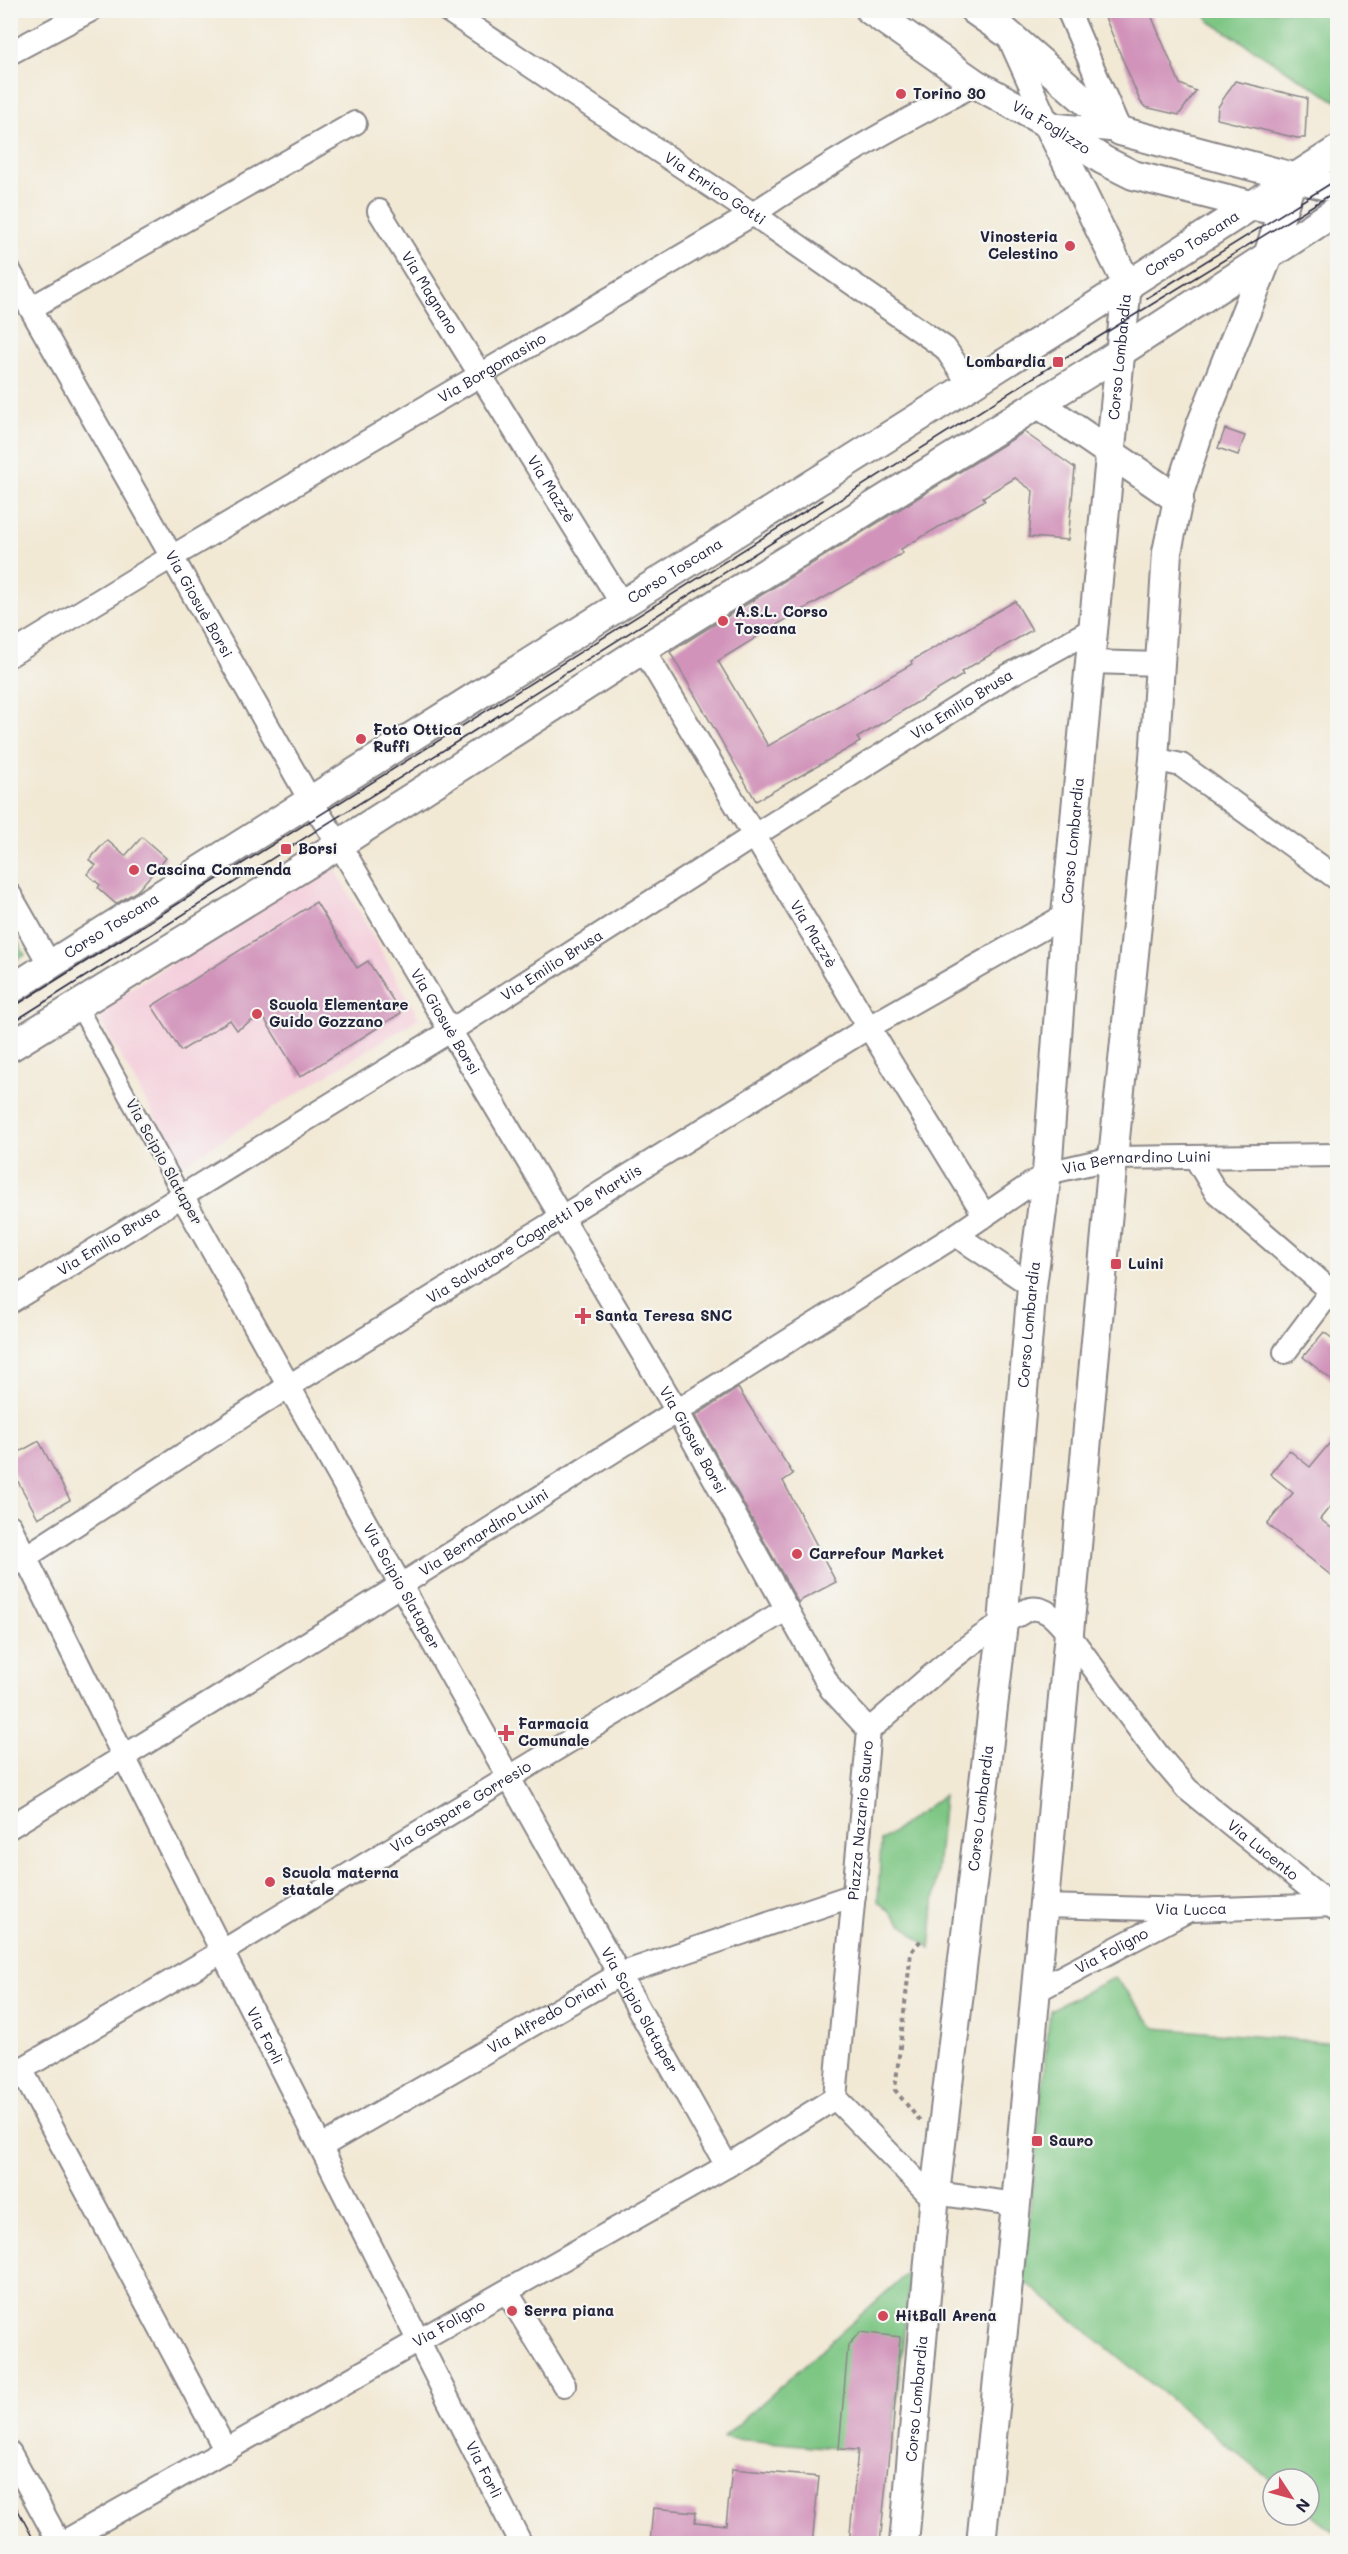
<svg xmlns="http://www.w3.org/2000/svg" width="1348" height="2554" viewBox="0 0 1348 2554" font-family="Mali,sans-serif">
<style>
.built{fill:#f4cfdc}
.green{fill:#7dc683;stroke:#50745f;stroke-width:1.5}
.building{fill:#d193ba}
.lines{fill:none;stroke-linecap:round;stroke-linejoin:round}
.pedestrian-casing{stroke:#8a8688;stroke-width:20}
.minor-casing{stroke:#8a8688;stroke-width:26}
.tertiary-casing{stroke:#8a8688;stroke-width:32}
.path{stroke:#8a8688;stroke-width:4;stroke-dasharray:4.5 4.5;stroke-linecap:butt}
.pedestrian{stroke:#fff;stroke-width:16}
.minor{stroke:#fff;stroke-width:22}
.tertiary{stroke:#fff;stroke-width:28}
.tram{stroke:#22223b;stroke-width:1.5}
.poi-dot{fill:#d1495b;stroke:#f6f6f2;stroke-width:2}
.labels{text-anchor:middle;stroke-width:4.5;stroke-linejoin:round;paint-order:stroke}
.poi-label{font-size:15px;font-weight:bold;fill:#22223b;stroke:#f6f6f2;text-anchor:start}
.street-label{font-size:15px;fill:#22223b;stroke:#f6f6f2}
</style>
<rect width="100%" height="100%" fill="#f6f6f2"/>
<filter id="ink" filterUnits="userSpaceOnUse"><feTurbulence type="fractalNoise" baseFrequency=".0167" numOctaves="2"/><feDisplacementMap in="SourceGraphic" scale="12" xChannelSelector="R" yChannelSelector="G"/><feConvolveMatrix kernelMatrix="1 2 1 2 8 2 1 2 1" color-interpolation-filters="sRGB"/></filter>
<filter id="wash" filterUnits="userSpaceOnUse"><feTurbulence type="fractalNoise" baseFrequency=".008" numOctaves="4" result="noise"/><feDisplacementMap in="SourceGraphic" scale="24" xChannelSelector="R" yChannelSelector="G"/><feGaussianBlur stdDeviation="1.35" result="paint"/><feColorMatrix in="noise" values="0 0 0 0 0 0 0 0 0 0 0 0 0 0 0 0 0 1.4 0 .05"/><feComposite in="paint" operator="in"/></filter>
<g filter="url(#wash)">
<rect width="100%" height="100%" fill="#f2e9d5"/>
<path class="built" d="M332 863 419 1018 182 1165 95 1011Z"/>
<path class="green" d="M1205 11H1337V102L1209 21Z
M10 929 25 955 11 963H10Z
M944 1795 930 1949 878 1901 881 1841Z
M1115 1977 1155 2028 1337 2043V2535L1309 2511V2479H1273V2482L1023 2280 1050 2010Z
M911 2270 891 2453 723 2438Z"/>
<g id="blocks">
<path class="building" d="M1102 10H1149L1180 84 1196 91 1179 115 1145 107 1140 101Z
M1235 81 1307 98 1305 138H1297L1217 119 1218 107Z
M1225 429 1245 436 1238 455 1218 448Z
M1024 432 1075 468 1068 540 1029 537 1033 491 1015 478 983 497 985 500 901 549 903 553 783 621 718 661 768 746 912 664 911 661 1015 601 1032 630 961 672 963 675 857 738 860 742 756 801 670 652Z
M142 837 166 858 137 891 116 904 98 888 100 885 87 874 96 865 89 860 107 840 125 856Z
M316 902 357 968 368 961 401 1013 300 1077 262 1015 237 1030 230 1020 181 1051 152 1006Z
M1324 1332 1338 1343V1385L1303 1357Z
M738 1388 793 1474 783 1481 836 1582 798 1602 695 1416Z
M1338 1433V1497L1320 1519 1338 1533V1581L1267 1524 1293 1493 1270 1474 1289 1450 1310 1467Z
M39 1441 70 1500 38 1518 10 1467V1457Z
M860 2332 900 2337 891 2453H889L880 2544H849L858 2450 839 2449 848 2345Z
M732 2469 819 2477 812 2544H650L653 2508 696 2512 695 2522 726 2525Z"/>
</g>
</g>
<g filter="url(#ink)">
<use href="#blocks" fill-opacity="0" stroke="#8a8688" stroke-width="1.5"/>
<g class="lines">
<g class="pedestrian-casing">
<path id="pedestrian" d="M78 1006 182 1196"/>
</g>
<g class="minor-casing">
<g id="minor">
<path id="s1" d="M447 10 753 214 945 348 970 385"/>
<path d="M1009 38 1048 124 1120 131 1068 10"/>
<path d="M10 53 91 10"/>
<path id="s2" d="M379 211 622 604"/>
<path id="s3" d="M10 272 310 800 339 844 677 1411 831 1689 869 1730"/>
<path d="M31 308 355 123"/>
<path id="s4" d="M643 649 859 1011 985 1216"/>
<path id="s5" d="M10 655 153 568 753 214C825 165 899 123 976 84"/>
<path d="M1090 662 1160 664"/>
<path d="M1154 759 1181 765 1338 879"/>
<path d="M10 895 50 965"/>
<path d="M1195 1157 1216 1192 1331 1291 1285 1352"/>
<path id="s6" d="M182 1196 727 2166"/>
<path d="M956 1235 1032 1286"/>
<path id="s7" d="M10 1302 450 1031 755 835 1004 678 1093 629"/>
<path id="s8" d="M10 1526 124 1757 521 2544"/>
<path id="s9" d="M10 1567 289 1386 869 1027 1066 915"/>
<path id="s10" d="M10 1827 401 1585 956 1235 1047 1173 1113 1158 1338 1155"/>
<path id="s11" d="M1044 1906 1190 1910 1336 1905"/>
<path id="s12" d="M1034 1992 1189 1910"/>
<path d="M21 2069 226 2451"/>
<path id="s13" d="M10 2076 223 1951 787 1609"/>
<path id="s14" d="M322 2146 620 1974 854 1895"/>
<path id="s15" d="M1016 2204 927 2192 835 2098 869 1730C913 1693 963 1643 1014 1617 1019 1615 1025 1610 1030 1609 1047 1606 1058 1622 1067 1632L1158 1755 1187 1789 1338 1911"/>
<path d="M507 2292 564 2385"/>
<path d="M10 2453 60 2544"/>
<path id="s16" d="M60 2544 727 2166 835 2098"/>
</g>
</g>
<g class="tertiary-casing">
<g id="tertiary">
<path id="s17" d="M870 10 976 84 1048 124 1103 160 1133 175 1263 208"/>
<path d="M974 10 1007 33 1120 131 1338 189"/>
<path d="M1039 404 1179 500"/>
<path id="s18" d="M10 990 1078 317 1338 150"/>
<path d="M10 1047 319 857 643 649 1093 370 1338 210"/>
<path id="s19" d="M904 2544 935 2194 1003 1623 1032 1286 1047 1173 1066 915 1090 662 1127 284 1048 124"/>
<path d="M981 2544 1016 2204 1113 1158 1154 759 1167 552 1180 490 1201 425 1268 256 1292 179"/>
</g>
</g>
<path class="path" d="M920 2121 895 2090 911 1952 921 1940"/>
<use href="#pedestrian" class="pedestrian"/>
<use href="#minor" class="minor"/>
<use href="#tertiary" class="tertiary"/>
<path class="tram" d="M1147 298 1338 179
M10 1009 823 500
M10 1024 1058 362 1338 190
M10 2495 36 2544"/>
</g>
</g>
<g class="poi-dot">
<circle cx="901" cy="94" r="6"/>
<circle cx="1070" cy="246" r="6"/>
<rect x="1052" y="356" width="12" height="12" rx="3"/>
<circle cx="723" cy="621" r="6"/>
<circle cx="361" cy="739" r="6"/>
<rect x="280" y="843" width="12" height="12" rx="3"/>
<circle cx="134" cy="870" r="6"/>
<circle cx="257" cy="1014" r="6"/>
<rect x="1110" y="1258" width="12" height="12" rx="3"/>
<path d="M580 1307h6v6h6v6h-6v6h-6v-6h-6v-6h6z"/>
<circle cx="797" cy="1554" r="6"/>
<path d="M503 1724h6v6h6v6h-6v6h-6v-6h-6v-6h6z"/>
<circle cx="270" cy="1882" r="6"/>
<rect x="1031" y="2135" width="12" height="12" rx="3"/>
<circle cx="512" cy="2311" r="6"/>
<circle cx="883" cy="2316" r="6"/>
</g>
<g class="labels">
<g class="poi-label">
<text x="913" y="99">Torino 30</text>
<text x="1058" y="242" text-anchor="end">Vinosteria<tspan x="1058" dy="17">Celestino</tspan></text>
<text x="1046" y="367" text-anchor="end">Lombardia</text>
<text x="735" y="617">A.S.L. Corso<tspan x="735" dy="17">Toscana</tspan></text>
<text x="373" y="735">Foto Ottica<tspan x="373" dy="17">Ruffi</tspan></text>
<text x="298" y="854">Borsi</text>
<text x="146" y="875">Cascina Commenda</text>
<text x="269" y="1010">Scuola Elementare<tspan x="269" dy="17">Guido Gozzano</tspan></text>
<text x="1128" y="1269">Luini</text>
<text x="595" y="1321">Santa Teresa SNC</text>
<text x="809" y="1559">Carrefour Market</text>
<text x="518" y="1729">Farmacia<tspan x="518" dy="17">Comunale</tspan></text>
<text x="282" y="1878">Scuola materna<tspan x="282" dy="17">statale</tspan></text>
<text x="1049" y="2146">Sauro</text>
<text x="524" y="2316">Serra piana</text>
<text x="895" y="2321">HitBall Arena</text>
</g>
<g class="street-label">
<text dy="5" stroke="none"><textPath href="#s17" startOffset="216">Via Foglizzo</textPath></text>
<text dy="5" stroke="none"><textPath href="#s1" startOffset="322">Via Enrico Gotti</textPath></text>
<text dy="5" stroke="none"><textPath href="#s18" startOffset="1398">Corso Toscana</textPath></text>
<text dy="5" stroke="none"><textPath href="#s2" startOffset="96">Via Magnano</textPath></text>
<text dy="5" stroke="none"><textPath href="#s19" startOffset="2198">Corso Lombardia</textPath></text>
<text dy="5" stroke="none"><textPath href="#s5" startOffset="561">Via Borgomasino</textPath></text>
<text dy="5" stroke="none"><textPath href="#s2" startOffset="327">Via Mazzè</textPath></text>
<text dy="5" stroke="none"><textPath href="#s18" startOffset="786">Corso Toscana</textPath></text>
<text dy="5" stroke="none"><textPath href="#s3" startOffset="382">Via Giosuè Borsi</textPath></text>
<text dy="5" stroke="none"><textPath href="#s7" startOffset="1124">Via Emilio Brusa</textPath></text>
<text dy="5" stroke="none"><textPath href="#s19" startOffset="1712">Corso Lombardia</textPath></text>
<text dy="5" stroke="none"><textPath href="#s18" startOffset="120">Corso Toscana</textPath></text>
<text dy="5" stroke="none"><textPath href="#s4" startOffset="332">Via Mazzè</textPath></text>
<text dy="5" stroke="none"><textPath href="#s7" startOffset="638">Via Emilio Brusa</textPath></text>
<text dy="5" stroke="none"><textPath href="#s3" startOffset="867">Via Giosuè Borsi</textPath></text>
<text transform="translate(164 1162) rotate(61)" y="5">Via Scipio Slataper</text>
<text dy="5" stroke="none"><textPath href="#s10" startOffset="1317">Via Bernardino Luini</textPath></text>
<text dy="5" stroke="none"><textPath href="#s9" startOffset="621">Via Salvatore Cognetti De Martiis</textPath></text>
<text dy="5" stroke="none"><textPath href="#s7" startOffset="116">Via Emilio Brusa</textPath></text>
<text dy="5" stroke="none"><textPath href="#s19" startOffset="1226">Corso Lombardia</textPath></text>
<text dy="5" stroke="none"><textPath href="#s3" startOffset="1353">Via Giosuè Borsi</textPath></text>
<text dy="5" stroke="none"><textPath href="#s10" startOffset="558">Via Bernardino Luini</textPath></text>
<text dy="5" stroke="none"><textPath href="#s6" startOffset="448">Via Scipio Slataper</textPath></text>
<text dy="5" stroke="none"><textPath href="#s13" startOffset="525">Via Gaspare Gorresio</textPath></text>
<text dy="5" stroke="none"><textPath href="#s19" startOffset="740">Corso Lombardia</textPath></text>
<text dy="5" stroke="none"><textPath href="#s15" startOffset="500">Piazza Nazario Sauro</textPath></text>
<text dy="5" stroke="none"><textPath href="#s15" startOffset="1134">Via Lucento</textPath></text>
<text dy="5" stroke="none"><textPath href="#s11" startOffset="147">Via Lucca</textPath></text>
<text dy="5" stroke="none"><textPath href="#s12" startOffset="88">Via Foligno</textPath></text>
<text dy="5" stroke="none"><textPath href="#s6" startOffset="934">Via Scipio Slataper</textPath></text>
<text dy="5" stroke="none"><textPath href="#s14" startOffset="260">Via Alfredo Oriani</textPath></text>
<text dy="5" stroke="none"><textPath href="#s8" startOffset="570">Via Forlì</textPath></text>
<text dy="5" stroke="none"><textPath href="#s16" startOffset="447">Via Foligno</textPath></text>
<text dy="5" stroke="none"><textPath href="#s19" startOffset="146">Corso Lombardia</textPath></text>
<text dy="5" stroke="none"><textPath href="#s8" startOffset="1056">Via Forlì</textPath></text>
</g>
</g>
<rect width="1348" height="2554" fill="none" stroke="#f6f6f2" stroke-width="36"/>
<g transform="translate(1291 2497) rotate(126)"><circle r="28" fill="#f6f6f2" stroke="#a1a1a9" stroke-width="1.5"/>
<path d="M0-4.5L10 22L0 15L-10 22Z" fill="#d1495b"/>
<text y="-9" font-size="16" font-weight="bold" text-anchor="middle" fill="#22223b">N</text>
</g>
</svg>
